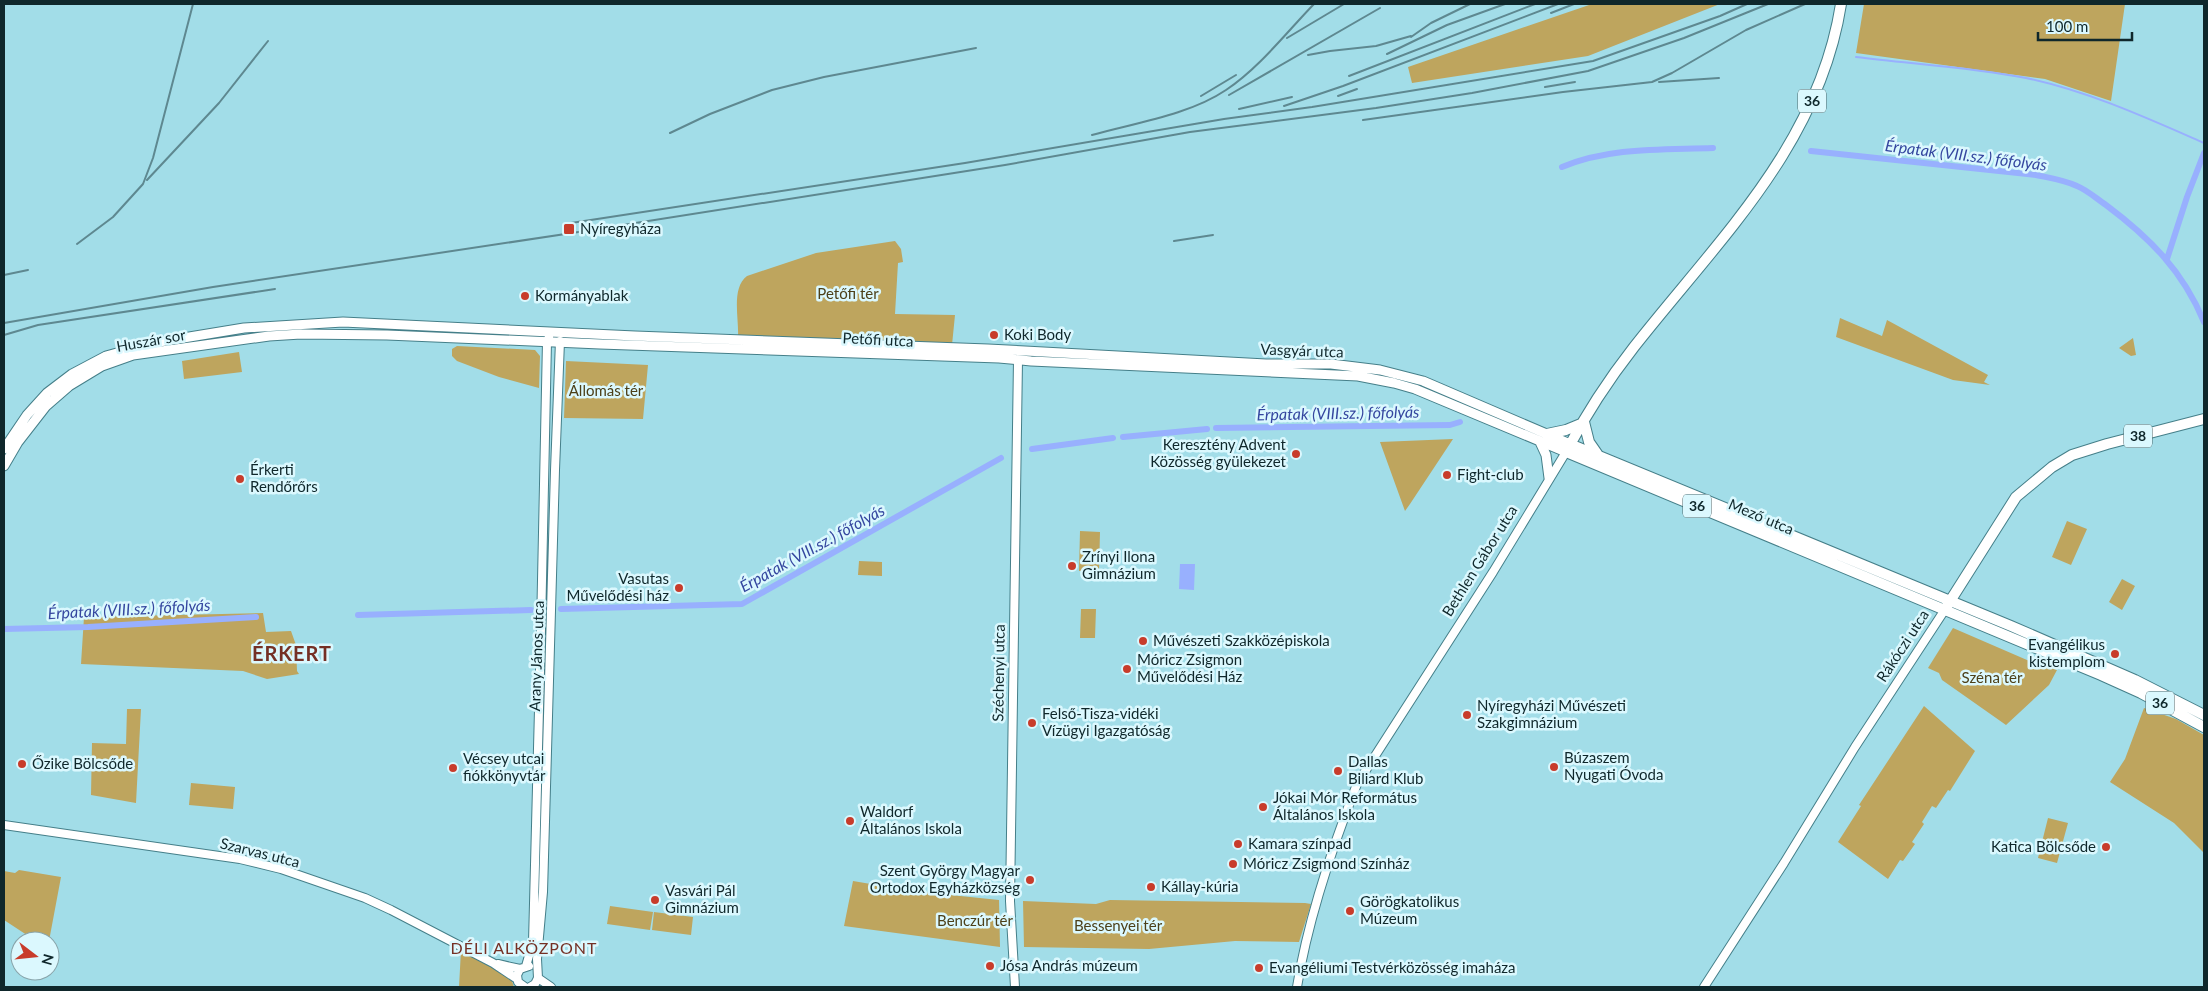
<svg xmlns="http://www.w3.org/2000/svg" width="2208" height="991" viewBox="0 0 2208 991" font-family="Lato,sans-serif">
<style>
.green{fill:#bea55e}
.water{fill:#98b0fe}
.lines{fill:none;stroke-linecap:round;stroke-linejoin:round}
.stream{stroke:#98b0fe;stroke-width:2}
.canal{stroke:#98b0fe;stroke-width:6}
.tertiary-casing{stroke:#457f89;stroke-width:10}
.secondary-casing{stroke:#457f89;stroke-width:11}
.primary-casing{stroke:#457f89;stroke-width:12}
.tertiary{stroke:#fff;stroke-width:8}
.secondary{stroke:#fff;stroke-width:9}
.primary{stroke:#fff;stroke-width:10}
.rail{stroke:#5e8890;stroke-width:2}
.poi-dot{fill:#c83c2b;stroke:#dbf8fe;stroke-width:2}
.labels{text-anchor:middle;stroke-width:5;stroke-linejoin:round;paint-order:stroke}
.shield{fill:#dbf8fe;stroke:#4c666a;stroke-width:1}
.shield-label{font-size:14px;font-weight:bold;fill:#0f272b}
.poi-label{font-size:15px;fill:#0f272b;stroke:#dbf8fe;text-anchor:start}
.park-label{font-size:15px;fill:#4c3f18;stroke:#dbf8fe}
.street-label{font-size:15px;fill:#0f272b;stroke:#dbf8fe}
.water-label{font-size:16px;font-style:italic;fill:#34469f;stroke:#dbf8fe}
.neighbourhood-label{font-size:16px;letter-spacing:1px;fill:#753025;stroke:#dbf8fe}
.district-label{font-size:20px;font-weight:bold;letter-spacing:1px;fill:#753025;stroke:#dbf8fe}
</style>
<rect width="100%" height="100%" fill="#a2dde8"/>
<path class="green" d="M1592 4H1720L1588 56 1412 83 1408 67Z
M1864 4H2125L2111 101 2045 79 1856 53Z
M895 241 901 249 903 262 898 263 895 314 955 315 952 345 738 336C739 318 731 288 747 276L816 253Z
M1840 318 1882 336 1887 320 1988 375 1984 382 1990 385 1953 380 1836 337Z
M2133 338 2136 355 2131 356 2119 348Z
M457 346 535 350 540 356 539 388 499 377 457 361 452 356V349Z
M239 352 242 372 184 379 182 361Z
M566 361 648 365 643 419 564 418Z
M1453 439 1410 504 1405 511 1380 442Z
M2067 521 2087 529 2071 565 2052 557Z
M1080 531 1100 532 1099 571H1079Z
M859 561 882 562V576L858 575Z
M2122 579 2135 586 2122 610 2109 602Z
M1081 609H1096L1095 638H1080Z
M263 613 266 632 291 631 296 645 297 671 299 674 267 679 243 671 81 664 84 617Z
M1953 628 2027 660 2057 670 2049 685 2006 725 1942 680 1939 673 1928 668Z
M1924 706 1975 751 1950 791 1948 790 1936 808 1932 806 1922 822 1924 824 1912 842 1915 844 1903 861 1900 860 1888 879 1838 842 1861 806 1859 805Z
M2144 708 2176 719 2204 735V853L2174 823 2110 782 2125 759Z
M127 709H141L136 803 91 795 92 743 126 744Z
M191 783 235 787 233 809 189 805Z
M2048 818 2068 823 2057 863 2038 858Z
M19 870 61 877 49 941H36L4 920V871L15 873Z
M853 881 912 891 999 900 1000 947 844 926Z
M1110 900 1305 903 1311 904 1299 942 1235 941 1149 949 1024 947 1023 901 1096 904Z
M610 906 653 912 650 930 607 924Z
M654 912 693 917 691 935 652 930Z
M461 950 511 978 514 987H459Z"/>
<path class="water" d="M1180 564H1195L1194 590 1179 589Z"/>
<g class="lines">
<path class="stream" d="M1856 57C1912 64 1970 67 2026 78 2088 91 2147 118 2204 143"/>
<path class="canal" d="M1811 151 2036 175C2050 178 2064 180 2077 186 2087 190 2097 199 2106 205 2150 238 2183 271 2204 322
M1562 167C1610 147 1662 150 1713 148
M2167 259 2187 197 2204 153
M1216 428 1450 425 1460 422
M1123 437 1207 429
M1032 449 1113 438
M561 609 742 604 1001 458
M358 615 531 610
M4 629 88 627 256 617"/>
<g class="tertiary-casing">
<path id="tertiary" d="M4 825 240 859 281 869 365 898 391 910 493 963 517 979
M498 964 520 969
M526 966 533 942C538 742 544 541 547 341L549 337
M538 978 551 987
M525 987 518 982 517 975 520 969 529 966
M530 987 535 984 538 978 537 959 543 892 555 470 560 341
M1015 987 1010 901 1018 360
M1297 987C1308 919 1332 848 1357 784L1493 572 1566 452
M1704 987 1784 863 1855 747 1944 611"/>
</g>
<g class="secondary-casing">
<path id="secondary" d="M1540 442 1546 455 1549 478
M4 449 27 415 47 393 72 374 106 356 153 343 244 328 343 322 635 336 988 349 1266 364H1331L1380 370 1423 381 1570 444
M4 466 18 442 46 406 69 386 102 366 133 355 269 336 301 334 387 335 600 344 999 358 1031 361 1358 376 1394 383 1415 389 1566 452"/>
</g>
<g class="primary-casing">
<path id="primary" d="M1841 4C1819 145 1718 240 1634 347 1609 379 1585 416 1566 452L2101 675 2141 693 2204 727
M1584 422 1589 442 1598 455
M1547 434 1566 430 1583 423
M1570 444 2011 626 2135 680 2204 715
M1947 606 2016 497 2052 467 2072 455 2107 444 2204 419"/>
</g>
<use href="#tertiary" class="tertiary"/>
<use href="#secondary" class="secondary"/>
<use href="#primary" class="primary"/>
<path class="rail" d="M1551 13 1574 4
M1411 37 1431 23 1470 4
M1287 38 1344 4
M1387 54 1447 25 1505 4
M1308 55 1330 51 1376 46 1411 36
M1349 76 1535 4
M1659 82 1719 78
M1545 87 1575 82
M1229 95 1380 8
M1201 96 1236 75
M1338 96 1357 89
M1284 106 1343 86 1558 4
M1239 109 1292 97
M1363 120 1563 92 1652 82 1672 73 1746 30 1805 4
M670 133 710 114 772 90 824 77 976 48
M1092 135C1135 123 1189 115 1226 90 1259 68 1286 33 1314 4
M147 180 219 103 268 41
M571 223 965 163 1224 119 1312 107 1593 61 1720 16 1747 4
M1174 241 1213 235
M77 244 113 217 143 184 153 158 193 4
M4 275 28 270
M4 323 213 287 572 233 1005 165 1190 132 1376 108 1472 93 1588 71 1684 38 1768 4
M4 335 38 325 275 289"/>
</g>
<g class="poi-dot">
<rect x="563" y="223" width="12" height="12" rx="2.5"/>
<circle cx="525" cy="296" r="5"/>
<circle cx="994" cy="335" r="5"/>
<circle cx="1296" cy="454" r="5"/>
<circle cx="1447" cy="475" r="5"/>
<circle cx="240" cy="479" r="5"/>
<circle cx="1072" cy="566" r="5"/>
<circle cx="679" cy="588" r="5"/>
<circle cx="1143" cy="641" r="5"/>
<circle cx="2115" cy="654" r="5"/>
<circle cx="1127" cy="669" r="5"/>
<circle cx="1467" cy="715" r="5"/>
<circle cx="1032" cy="723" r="5"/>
<circle cx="22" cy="764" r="5"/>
<circle cx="1554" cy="767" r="5"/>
<circle cx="453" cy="768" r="5"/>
<circle cx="1338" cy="771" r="5"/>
<circle cx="1263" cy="807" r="5"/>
<circle cx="850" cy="821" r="5"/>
<circle cx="1238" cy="844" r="5"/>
<circle cx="2106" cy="847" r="5"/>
<circle cx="1233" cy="864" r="5"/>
<circle cx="1030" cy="880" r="5"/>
<circle cx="1151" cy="887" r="5"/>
<circle cx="655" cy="900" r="5"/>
<circle cx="1350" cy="911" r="5"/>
<circle cx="990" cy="966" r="5"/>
<circle cx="1259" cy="968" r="5"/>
</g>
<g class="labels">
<g class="shield">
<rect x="1798" y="89.5" width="28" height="23" rx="4"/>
<rect x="2124" y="424.5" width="28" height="23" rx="4"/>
<rect x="1683" y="494.5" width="28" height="23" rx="4"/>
<rect x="2146" y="691.5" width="28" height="23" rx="4"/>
</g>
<g class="shield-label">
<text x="1812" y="106">36</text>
<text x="2138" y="441">38</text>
<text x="1697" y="511">36</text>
<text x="2160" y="708">36</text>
</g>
<g class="poi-label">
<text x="580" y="234">Nyíregyháza</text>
<text x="535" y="301">Kormányablak</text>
<text x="1004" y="340">Koki Body</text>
<text x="1286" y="450" text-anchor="end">Keresztény Advent<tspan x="1286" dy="17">Közösség gyülekezet</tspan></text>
<text x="250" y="475">Érkerti<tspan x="250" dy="17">Rendőrőrs</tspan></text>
<text x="1457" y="480">Fight-club</text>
<text x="1082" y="562">Zrínyi Ilona<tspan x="1082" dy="17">Gimnázium</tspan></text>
<text x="669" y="584" text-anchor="end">Vasutas<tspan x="669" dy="17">Művelődési ház</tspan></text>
<text x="1153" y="646">Művészeti Szakközépiskola</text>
<text x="2105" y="650" text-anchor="end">Evangélikus<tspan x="2105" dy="17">kistemplom</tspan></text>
<text x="1137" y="665">Móricz Zsigmon<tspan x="1137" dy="17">Művelődési Ház</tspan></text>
<text x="1477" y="711">Nyíregyházi Művészeti<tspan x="1477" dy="17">Szakgimnázium</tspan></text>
<text x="1042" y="719">Felső-Tisza-vidéki<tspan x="1042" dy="17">Vízügyi Igazgatóság</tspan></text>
<text x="1564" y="763">Búzaszem<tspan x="1564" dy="17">Nyugati Óvoda</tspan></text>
<text x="463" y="764">Vécsey utcai<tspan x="463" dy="17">fiókkönyvtár</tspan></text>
<text x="1348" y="767">Dallas<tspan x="1348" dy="17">Biliard Klub</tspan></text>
<text x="32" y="769">Őzike Bölcsőde</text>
<text x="1273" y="803">Jókai Mór Református<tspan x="1273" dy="17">Általános Iskola</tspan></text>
<text x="860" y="817">Waldorf<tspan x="860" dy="17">Általános Iskola</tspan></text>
<text x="1248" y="849">Kamara színpad</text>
<text x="2096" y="852" text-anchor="end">Katica Bölcsőde</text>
<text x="1243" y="869">Móricz Zsigmond Színház</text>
<text x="1020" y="876" text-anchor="end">Szent György Magyar<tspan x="1020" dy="17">Ortodox Egyházközség</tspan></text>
<text x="1161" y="892">Kállay-kúria</text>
<text x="665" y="896">Vasvári Pál<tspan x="665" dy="17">Gimnázium</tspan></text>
<text x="1360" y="907">Görögkatolikus<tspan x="1360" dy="17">Múzeum</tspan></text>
<text x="1000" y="971">Jósa András múzeum</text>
<text x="1269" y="973">Evangéliumi Testvérközösség imaháza</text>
</g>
<g class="park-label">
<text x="848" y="299">Petőfi tér</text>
<text x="606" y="396">Állomás tér</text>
<text x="1992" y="683">Széna tér</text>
<text x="975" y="926">Benczúr tér</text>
<text x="1118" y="931">Bessenyei tér</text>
</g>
<g class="street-label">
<text transform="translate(878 340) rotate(3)" y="5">Petőfi utca</text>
<text transform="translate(151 341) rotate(-10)" y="5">Huszár sor</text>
<text transform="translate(1302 351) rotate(2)" y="5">Vasgyár utca</text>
<text transform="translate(1761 517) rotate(23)" y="5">Mező utca</text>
<text transform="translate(1480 561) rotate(-58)" y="5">Bethlen Gábor utca</text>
<text transform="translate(1903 646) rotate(-57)" y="5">Rákóczi utca</text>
<text transform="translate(537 656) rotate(-88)" y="5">Arany János utca</text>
<text transform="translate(999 673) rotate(-89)" y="5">Széchenyi utca</text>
<text transform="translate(260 853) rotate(14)" y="5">Szarvas utca</text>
</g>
<g class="water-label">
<text transform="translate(1966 155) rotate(7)" y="6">Érpatak (VIII.sz.) főfolyás</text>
<text transform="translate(1338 413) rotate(-1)" y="6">Érpatak (VIII.sz.) főfolyás</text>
<text transform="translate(812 548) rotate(-29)" y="6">Érpatak (VIII.sz.) főfolyás</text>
<text transform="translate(129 609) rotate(-3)" y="6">Érpatak (VIII.sz.) főfolyás</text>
</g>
<g class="neighbourhood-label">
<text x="524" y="954">DÉLI ALKÖZPONT</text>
</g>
<g class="district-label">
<text x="292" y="661">ÉRKERT</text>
</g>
</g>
<rect width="2208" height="991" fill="none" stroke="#0f272b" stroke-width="10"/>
<g transform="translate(35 956) rotate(106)"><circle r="24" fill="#dbf8fe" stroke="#89a4aa"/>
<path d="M0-4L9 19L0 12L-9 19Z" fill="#c83c2b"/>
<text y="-8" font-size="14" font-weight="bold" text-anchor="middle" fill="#0f272b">N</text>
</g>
<path d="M2038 32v8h94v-8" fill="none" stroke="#0f272b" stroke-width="2.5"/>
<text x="2046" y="32" font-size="15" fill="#0f272b" stroke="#dbf8fe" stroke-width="4" paint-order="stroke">100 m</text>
</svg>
